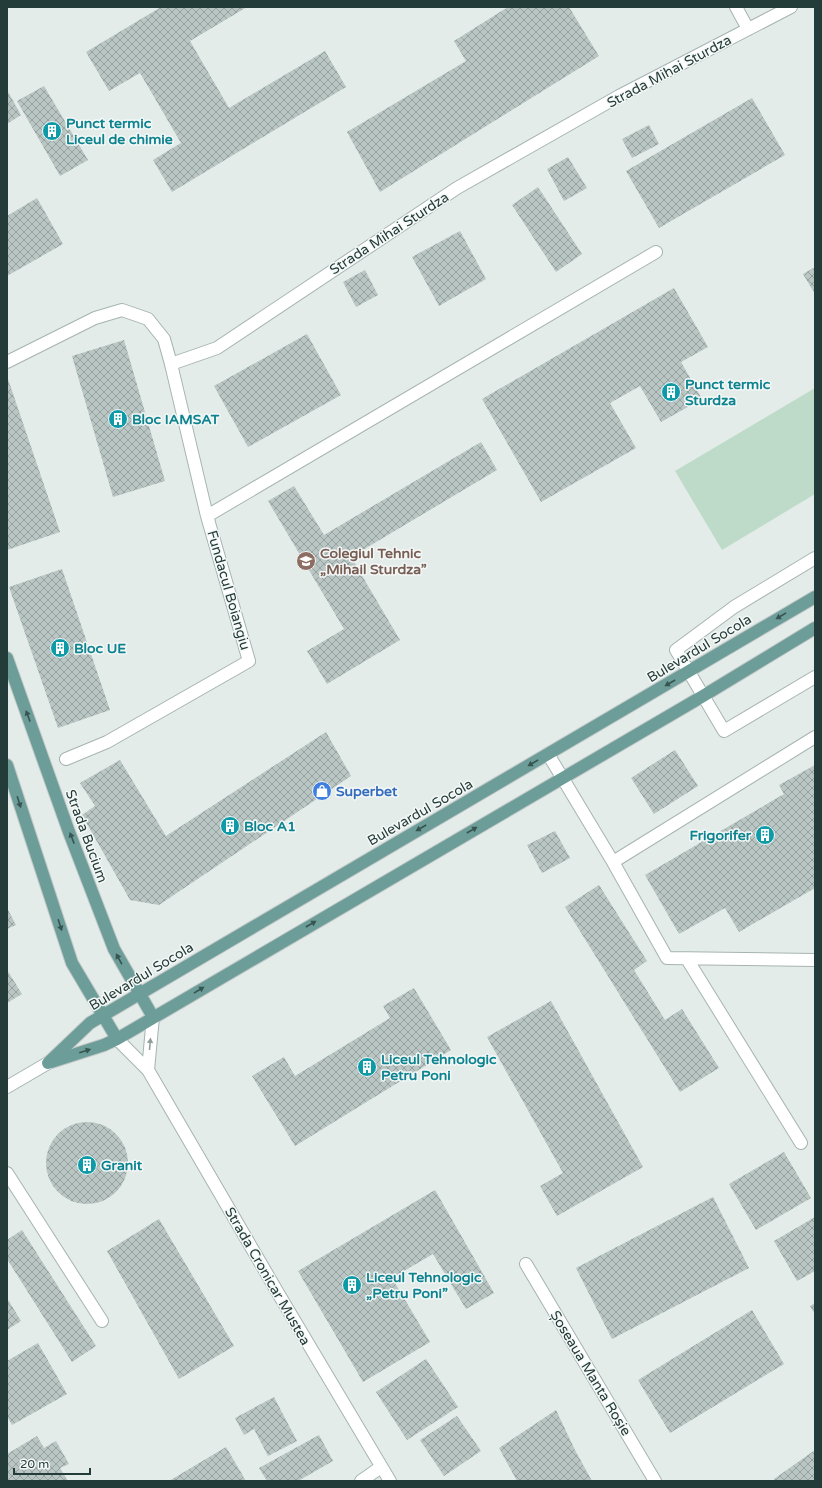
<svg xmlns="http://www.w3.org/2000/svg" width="822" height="1488" viewBox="0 0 822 1488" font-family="'Varela Round',sans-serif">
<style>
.pitch{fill:#bedbca}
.building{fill:url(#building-cross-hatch)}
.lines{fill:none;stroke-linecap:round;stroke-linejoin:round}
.lane-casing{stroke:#a6b4b1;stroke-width:14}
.street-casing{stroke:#a6b4b1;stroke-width:14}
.secondary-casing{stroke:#a3b7b2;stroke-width:14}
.primary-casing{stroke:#c2c8c8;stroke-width:14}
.lane{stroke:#fff;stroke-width:12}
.street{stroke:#fff;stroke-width:12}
.secondary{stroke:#fff;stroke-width:12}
.primary{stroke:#6c9d98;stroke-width:12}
.oneway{fill:#365451}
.oneway2{fill:#929e9c}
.labels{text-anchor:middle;stroke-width:3;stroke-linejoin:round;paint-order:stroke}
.street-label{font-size:14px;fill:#243c39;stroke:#f4f8f7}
.culture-label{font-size:14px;font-weight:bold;fill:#0d838f;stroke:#f4f8f7;text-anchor:start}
.education-label{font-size:14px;font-weight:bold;fill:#785e54;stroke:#f4f8f7;text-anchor:start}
.shop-label{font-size:14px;font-weight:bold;fill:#366cbe;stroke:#f4f8f7;text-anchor:start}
</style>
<defs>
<pattern id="building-cross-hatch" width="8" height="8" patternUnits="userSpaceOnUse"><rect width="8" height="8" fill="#b9c6c3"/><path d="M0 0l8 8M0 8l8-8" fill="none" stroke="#96a29f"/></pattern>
</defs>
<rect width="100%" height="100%" fill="#e3ece9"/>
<path class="pitch" d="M815 388V494L722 550 675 471Z"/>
<path class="building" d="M161 7H247L190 41 229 108 325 51 346 87 172 192 153 160 181 143 140 73 109 91 86 52Z
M508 7H569L599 56 380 192 347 132 466 61 454 41Z
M44 86 88 160 60 176 17 101Z
M7 90 21 115 7 124Z
M752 98 785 155 659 228 626 171Z
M649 125 659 144 632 158 622 139Z
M568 157 587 188 564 201 547 169Z
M538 187 582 254 556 272 512 205Z
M37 198 63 244 7 276V216Z
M460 231 486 279 439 306 412 257Z
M815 267V294L803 274Z
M365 270 378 295 356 307 343 282Z
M674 288 708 347 681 362 702 399 661 422 640 386 610 403 636 448 541 502 482 399Z
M307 334 341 395 248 447 214 386Z
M124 340 165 481 113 497 72 356Z
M7 376 60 532 7 550Z
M481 442 497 470 351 557 400 640 327 684 307 651 344 629 268 501 294 486 324 535Z
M62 569 110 710 58 728 9 587Z
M326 732 351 776 159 905 130 900 82 815 95 806 80 783 120 760 166 836Z
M675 750 698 786 654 814 631 778Z
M815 765V888L739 932 725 908 679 934 645 875 784 794 779 785Z
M555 831 570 858 542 873 527 845Z
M599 885 647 961 634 970 665 1020 682 1009 719 1068 680 1092 565 907Z
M7 908 16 925 7 929Z
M7 970 22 994 7 1003Z
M414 988 451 1050 295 1146 252 1076 284 1057 295 1076 390 1018 383 1006Z
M551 1001 643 1167 557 1216 540 1186 563 1173 487 1037Z
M46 1163a41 41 0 1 1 82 0a41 41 0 1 1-82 0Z
M784 1152 811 1198 756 1230 729 1184Z
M435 1190 494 1293 466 1309 433 1254 392 1278 430 1342 363 1382 298 1271Z
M713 1197 749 1268 612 1339 576 1268Z
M815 1217V1271L797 1281 774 1241Z
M159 1219 234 1346 179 1379 107 1251Z
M22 1230 96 1346 72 1362 7 1259V1240Z
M7 1298 21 1321 7 1330Z
M815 1303V1314L810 1306Z
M752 1310 784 1364 670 1433 638 1380Z
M38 1343 67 1394 12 1425 7 1416V1361Z
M426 1359 458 1407 407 1440 376 1392Z
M274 1397 297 1441 268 1456 254 1429 244 1435 235 1418Z
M556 1410 575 1450 592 1481H517L499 1448Z
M457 1416 481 1451 444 1476 420 1440Z
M319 1435 333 1461 298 1481H267L259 1468Z
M37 1436 44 1448 56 1441 69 1464 60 1468 68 1481H7V1454Z
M226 1447 246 1481H169Z
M815 1450V1481H775L774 1479Z"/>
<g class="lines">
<g class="lane-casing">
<path id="lane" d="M736 7 748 29
M207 516 656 252
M815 558 734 607 676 650 724 731 815 677
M548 754 613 862 667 958 815 960
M66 759 107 742 249 661 207 516 171 364
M613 862 815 737
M687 959 801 1143
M7 1173 102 1321
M361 1481 381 1467"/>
</g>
<g class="street-casing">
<path id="street" d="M7 362 95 318 122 310 148 319 164 339 171 364 217 348 457 188 619 96 791 7
M117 1039 148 1070 278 1293 390 1481
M148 1070 153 1017
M526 1264 655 1481"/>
</g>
<g class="secondary-casing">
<path id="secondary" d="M7 1087 48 1063"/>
</g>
<g class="primary-casing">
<path id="primary" d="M7 658 69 832 114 949 153 1017
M7 765 72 963 117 1039
M51 1062 104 1045 117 1039 703 696 815 628
M48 1063 90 1023 815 597"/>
</g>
<use href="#lane" class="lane"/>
<use href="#street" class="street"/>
<use href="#secondary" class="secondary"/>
<use href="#primary" class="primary"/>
</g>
<defs><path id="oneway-solid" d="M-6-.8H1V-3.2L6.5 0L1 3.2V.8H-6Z"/></defs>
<g class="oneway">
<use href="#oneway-solid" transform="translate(781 616) rotate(149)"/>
<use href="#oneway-solid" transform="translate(670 683) rotate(150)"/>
<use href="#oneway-solid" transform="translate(28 716) rotate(-110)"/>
<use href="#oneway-solid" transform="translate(533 763) rotate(150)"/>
<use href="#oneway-solid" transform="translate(19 802) rotate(72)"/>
<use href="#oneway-solid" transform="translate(421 828) rotate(150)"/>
<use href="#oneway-solid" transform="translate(472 830) rotate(-30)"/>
<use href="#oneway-solid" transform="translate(72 838) rotate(-111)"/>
<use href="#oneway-solid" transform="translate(311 924) rotate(-30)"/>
<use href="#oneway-solid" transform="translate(60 925) rotate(72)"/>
<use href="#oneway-solid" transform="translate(119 959) rotate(-119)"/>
<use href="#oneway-solid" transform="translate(199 990) rotate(-31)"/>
<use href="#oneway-solid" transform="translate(85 1051) rotate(-17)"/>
</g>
<use class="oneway2" href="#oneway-solid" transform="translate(150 1044) rotate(-85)"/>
<defs>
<g id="building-disc" transform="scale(1)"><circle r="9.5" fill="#0f9aa8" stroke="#f4f8f7"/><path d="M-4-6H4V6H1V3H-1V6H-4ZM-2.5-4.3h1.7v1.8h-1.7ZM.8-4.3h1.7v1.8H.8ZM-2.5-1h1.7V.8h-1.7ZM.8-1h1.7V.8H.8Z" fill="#fff"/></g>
<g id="school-disc" transform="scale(1)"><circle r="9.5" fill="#8d6e63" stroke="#f4f8f7"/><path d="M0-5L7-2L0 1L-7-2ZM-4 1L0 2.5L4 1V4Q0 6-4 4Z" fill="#fff"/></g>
<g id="shop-disc" transform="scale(1)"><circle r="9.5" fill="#3f7fe0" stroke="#f4f8f7"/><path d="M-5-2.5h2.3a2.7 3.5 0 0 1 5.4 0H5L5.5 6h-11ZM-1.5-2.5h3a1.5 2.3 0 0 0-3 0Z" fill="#fff"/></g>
</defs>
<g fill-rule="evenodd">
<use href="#building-disc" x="52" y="131"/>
<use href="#building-disc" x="671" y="392"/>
<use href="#building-disc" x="118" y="419"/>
<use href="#school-disc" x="306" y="561"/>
<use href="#building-disc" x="60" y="648"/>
<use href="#shop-disc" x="322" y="791"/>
<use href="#building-disc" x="230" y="826"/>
<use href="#building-disc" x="765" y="835"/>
<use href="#building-disc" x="367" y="1067"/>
<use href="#building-disc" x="87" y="1165"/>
<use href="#building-disc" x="352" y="1285"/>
</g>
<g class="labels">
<g class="street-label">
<text transform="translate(669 71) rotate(-28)" y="5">Strada Mihai Sturdza</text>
<text transform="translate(389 233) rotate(-33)" y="5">Strada Mihai Sturdza</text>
<text transform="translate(229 590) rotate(74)" y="5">Fundacul Boiangiu</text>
<text transform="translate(699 648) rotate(-31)" y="5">Bulevardul Socola</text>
<text transform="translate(420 812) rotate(-30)" y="5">Bulevardul Socola</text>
<text transform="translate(87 836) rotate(70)" y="5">Strada Bucium</text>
<text transform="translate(141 976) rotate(-31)" y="5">Bulevardul Socola</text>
<text transform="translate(268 1276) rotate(60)" y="5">Strada Cronicar Mustea</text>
<text transform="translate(591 1373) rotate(59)" y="5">Șoseaua Manta Roșie</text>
</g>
<g class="culture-label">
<text x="66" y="128">Punct termic<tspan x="66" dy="16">Liceul de chimie</tspan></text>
<text x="685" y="389">Punct termic<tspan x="685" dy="16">Sturdza</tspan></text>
<text x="132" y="424">Bloc IAMSAT</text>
<text x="74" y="653">Bloc UE</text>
<text x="244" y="831">Bloc A1</text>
<text x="751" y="840" text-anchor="end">Frigorifer</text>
<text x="381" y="1064">Liceul Tehnologic<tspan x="381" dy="16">Petru Poni</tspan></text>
<text x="101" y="1170">Granit</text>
<text x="366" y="1282">Liceul Tehnologic<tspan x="366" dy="16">„Petru Poni”</tspan></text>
</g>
<g class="education-label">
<text x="320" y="558">Colegiul Tehnic<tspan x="320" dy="16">„Mihail Sturdza”</tspan></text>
</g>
<g class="shop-label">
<text x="336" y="796">Superbet</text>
</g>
</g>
<rect width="822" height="1488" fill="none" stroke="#243c39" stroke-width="16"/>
<path d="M14 1468v6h76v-6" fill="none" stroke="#243c39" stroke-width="2"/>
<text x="20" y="1468" font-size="12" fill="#243c39" stroke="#f4f8f7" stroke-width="3" paint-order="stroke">20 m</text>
</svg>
